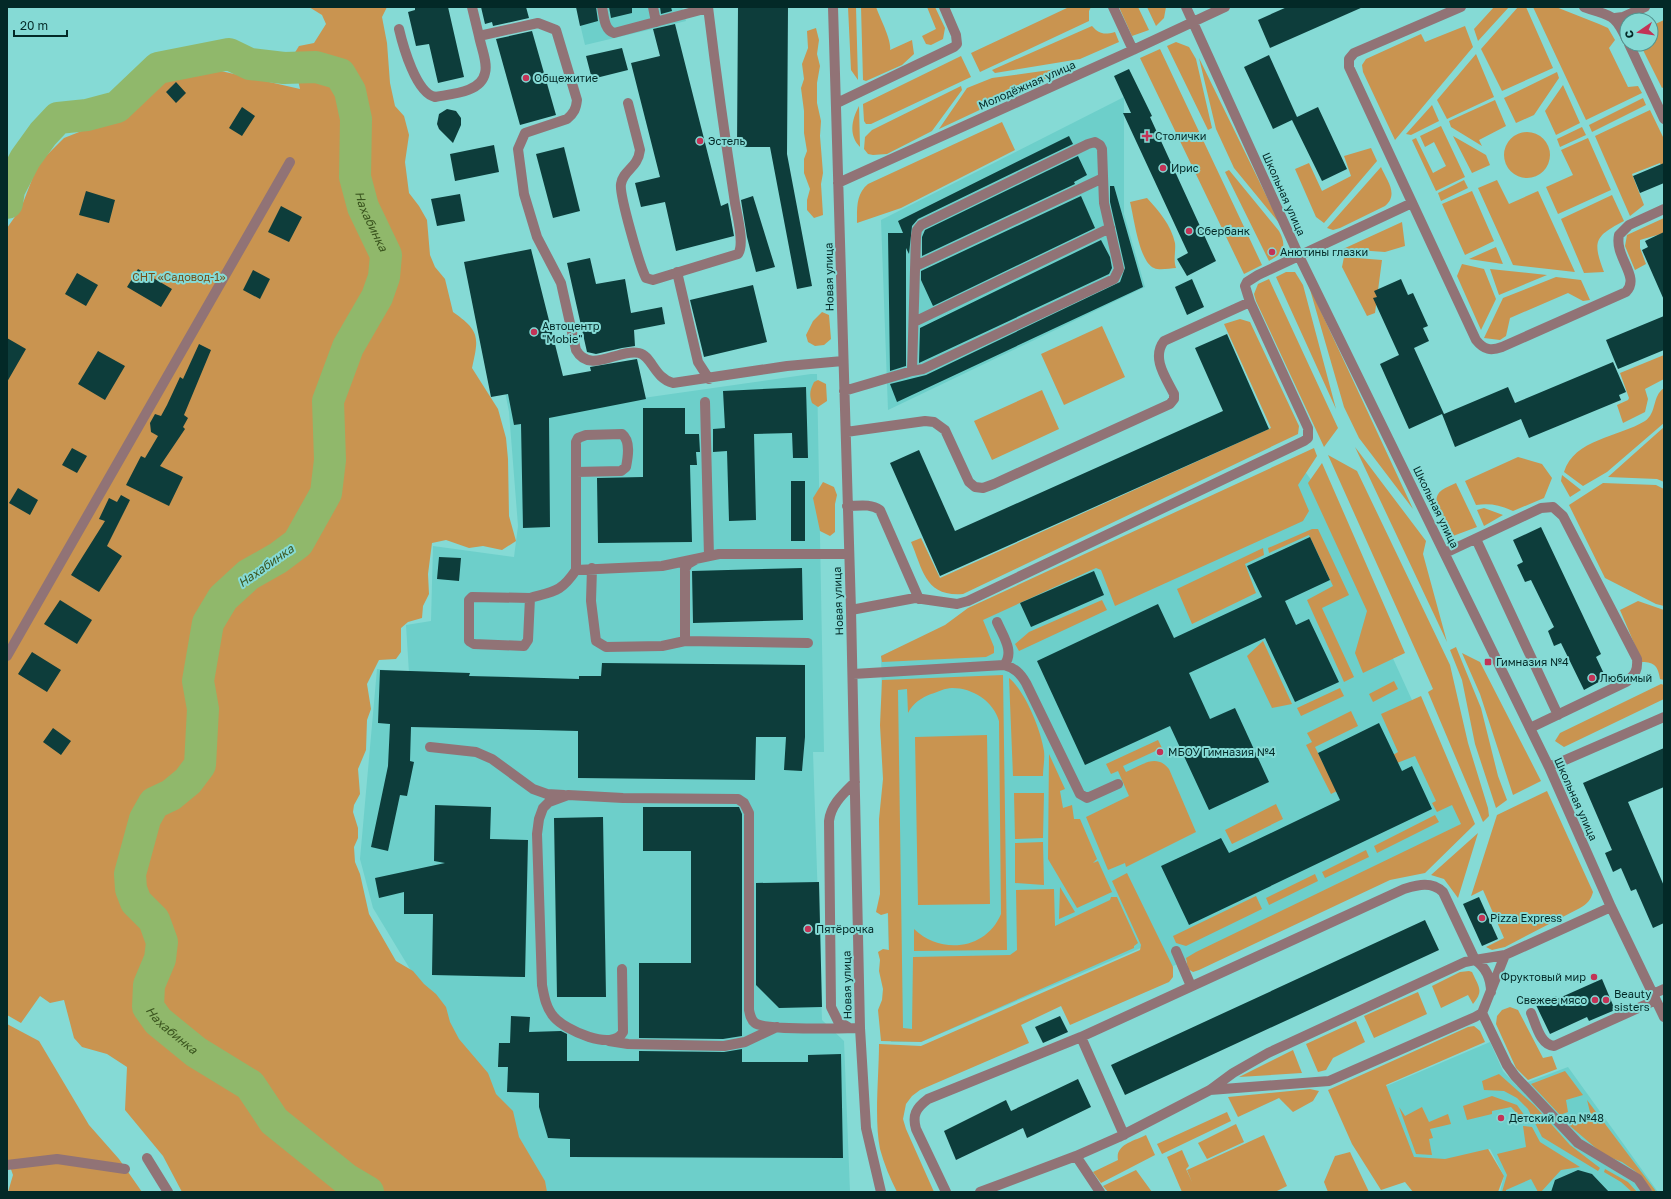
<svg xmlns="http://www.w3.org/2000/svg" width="1671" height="1199" viewBox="0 0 1671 1199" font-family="'Golos Text',sans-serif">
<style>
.built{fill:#6dcfca}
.green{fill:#c99450}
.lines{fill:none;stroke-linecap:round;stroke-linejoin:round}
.river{stroke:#90b86b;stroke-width:32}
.building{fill:#0d3d3b}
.minor{stroke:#917376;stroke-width:10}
.poi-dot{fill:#c33357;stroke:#85dad5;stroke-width:1.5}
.labels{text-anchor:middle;stroke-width:4;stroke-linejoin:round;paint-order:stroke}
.poi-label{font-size:11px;fill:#032927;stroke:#85dad5;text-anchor:start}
.street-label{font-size:11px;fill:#032927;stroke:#85dad5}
.park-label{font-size:11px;fill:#754e18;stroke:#85dad5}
.water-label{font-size:12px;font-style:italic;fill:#3a541e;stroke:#85dad5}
</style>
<rect width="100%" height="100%" fill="#85dad5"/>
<path class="built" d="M576 7H682L686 21 585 45Z
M1124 97V214L1145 287 888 410 881 220Z
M811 374H817L824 752H813L822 1020 844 1041 850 1192H545L373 908 360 859 377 669 409 673 406 625 431 621 433 546 514 557 518 526 509 412 505 392 643 398Z
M1301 466 1312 481 1469 825 1169 968 1157 941 921 1042H891L881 656Z
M1490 1042 1503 1071 1517 1086 1568 1067 1658 1192H1500L1504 1176 1490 1149 1444 1161 1413 1159 1384 1087Z"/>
<path class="green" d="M309 7H387L382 17 387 43 390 83 395 106 404 116 409 135 405 162 409 193 419 206 427 220 430 255 435 267 445 279 453 312C480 331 479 337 472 368L498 409 506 438 508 459 509 516 516 541 502 550 483 546 469 548 446 540 432 543 428 574 429 594 423 606 422 618 408 622 401 628V652L396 659 379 660 367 684 371 709 367 720 366 750 358 769 360 794 354 805 353 812 358 828V838L354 847 355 862 360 874 369 914 396 961 413 971 424 984 436 994 446 1007 450 1022 459 1039 488 1073 496 1094 513 1111 519 1137 545 1181 547 1192H182L163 1156 125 1110 127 1067 107 1054 82 1047 74 1038 64 1000 50 1003 40 996 21 1023 7 1015V228L21 208 38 164 64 138 117 117 177 61 300 89 298 80 288 71 289 62 299 46 314 43 326 24 322 15Z
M848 7H856L858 80 851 70Z
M861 7H876C880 18 892 41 890 50L912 40 914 54 902 65 866 81 863 80Z
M927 7H935L945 28 943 39 931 45 926 44 922 36 936 29Z
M1069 7H1091L1089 11V21L980 72 971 53Z
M1119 7H1138L1149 30 1132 36Z
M1147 7H1166L1164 18 1156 26Z
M1494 7H1509L1478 41 1474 29Z
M1518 7H1526L1553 68 1502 91 1481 49Z
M1533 7H1556L1599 24 1608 28 1615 40 1609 48 1628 87 1638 86 1642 93 1586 120Z
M1664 20V87L1662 88 1640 44H1651V26Z
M1092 26C1099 34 1104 35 1115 32L1119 42 1080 59 995 73 992 70Z
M1465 26 1473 47 1395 140 1363 72 1362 65 1366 59 1421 34 1425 42Z
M816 28 819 40 817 54 820 66 817 83V103L821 121 820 136 823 173 821 184 823 215 814 218 807 210V200L810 189 804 173V159L807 151 804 133V111L801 88 804 79 802 64 808 48 807 31Z
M1176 42 1189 47 1196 59 1212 128 1208 130 1167 46Z
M1160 49 1262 265 1244 274 1140 58Z
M1476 54 1494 97 1447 119 1437 100Z
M961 56 971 77 871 124H866L864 121 863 104Z
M1199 58 1280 224 1234 168 1216 129Z
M1071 67 939 129 967 88 992 78Z
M1557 72 1559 78 1534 115 1516 123 1504 98Z
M1563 85 1580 123 1556 135 1545 111Z
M961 86 962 90 932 131 887 154 873 155 868 154 864 149 865 137 872 130Z
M1643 98 1646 105 1592 132 1589 125Z
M1495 100 1506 126 1479 140 1482 146 1451 127 1449 121Z
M1432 105 1439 121 1411 135 1406 134Z
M859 106 860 147C848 135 852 119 859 106Z
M1650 110 1664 139V172L1660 163 1632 174 1644 205 1630 216 1595 136Z
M1002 122 1015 150 901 208 857 223C857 208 856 194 868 184Z
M1441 126 1465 177 1436 191 1412 140 1416 138 1433 173 1446 166 1434 142 1425 147 1420 136Z
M1582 127 1586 135 1560 147 1557 139Z
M1504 155a23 23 0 1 1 46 0a23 23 0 1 1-46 0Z
M1453 136 1486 155 1490 165 1472 173Z
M1588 138 1611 190 1558 214 1546 187 1573 175 1561 150Z
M1371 148 1377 161 1324 223 1316 217 1295 169 1309 163 1322 191 1351 176 1344 156Z
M1381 167C1387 181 1399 194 1385 206L1340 228 1333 230 1327 228Z
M1229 170 1279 231C1287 246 1284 253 1269 261L1225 172Z
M1464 180 1468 188 1441 201 1438 193Z
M1497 180 1509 204 1538 191 1575 272 1513 265 1478 188Z
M1472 191 1494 241 1465 255 1442 204Z
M1612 195 1624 221C1595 236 1592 241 1604 272L1584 273 1561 219Z
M1147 198C1159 211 1171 225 1175 243 1176 252 1173 259 1176 268 1170 268 1160 271 1154 268 1139 262 1134 217 1130 202Z
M1664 218V233L1640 240V248L1646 264 1635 270 1625 246 1627 235Z
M1402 222 1405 246 1385 252 1343 249Z
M1496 247 1503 264 1469 259Z
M1344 257 1382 260 1375 313 1367 316 1342 267Z
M1462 264 1484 269 1496 299 1481 330 1457 276Z
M1490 269 1547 275 1499 295Z
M1286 272H1295L1303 285 1336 409 1276 277Z
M1556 277 1581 280 1590 300 1583 301 1568 293 1510 318 1506 336 1500 340 1484 338 1503 298Z
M1269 279 1338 428 1324 447 1256 301 1254 294 1258 284Z
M1309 286 1413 509 1359 438 1344 407Z
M822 312 829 315 831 339 824 345 815 346 808 342 806 335 813 321Z
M1240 319 1250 322 1299 426 1298 434 963 594C925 597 923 570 911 542L921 538 940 578 1271 428 1224 324Z
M1102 326 1125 377 1064 405 1041 354Z
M1664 355V379L1645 389 1648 399 1645 412 1623 423 1617 405 1628 400 1629 398 1620 373Z
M818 380 826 384 827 401 818 407 812 403C809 394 810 390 814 382Z
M1664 388V423L1607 472 1583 486 1564 472C1574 439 1619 437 1645 421 1657 413 1652 396 1664 388Z
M1042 390 1059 429 992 460 974 421Z
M1664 427V482L1657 479 1608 477Z
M1355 447 1426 541 1423 554 1447 642Z
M1314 448 1317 456 1298 485 1309 511 1303 521 1115 606 1101 570 1096 568 983 620 994 647V653L986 657 882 662 881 656 945 625 968 608Z
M1328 455 1357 471 1450 665 1468 743 1488 808 1489 816 1483 822 1428 692 1433 689Z
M1518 457 1542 464 1552 478 1544 498 1513 511C1500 505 1490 503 1476 505L1465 481Z
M1322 463 1405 653 1363 673 1355 653 1367 611 1308 483Z
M1562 475 1581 490 1570 497 1561 481Z
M823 482 834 487 837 495 835 504V532L830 536 820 531 813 498Z
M1456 483 1477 527 1453 536 1449 534C1444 522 1428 500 1442 490 1446 487 1452 485 1456 483Z
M1603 483 1656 485 1664 489V606L1656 604 1605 578 1569 505Z
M1484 508 1503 515 1484 526 1477 510Z
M1312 529H1318L1349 595 1322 608 1354 677 1344 682 1307 600 1333 586 1309 535 1269 553 1268 548Z
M1263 548 1264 555 1245 564 1256 593 1192 624 1177 589Z
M1102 600 1107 610 1019 651 1015 644 1029 632Z
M1638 601 1664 610V680L1660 679C1658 667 1655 662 1642 662L1620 610Z
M1263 641 1292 704 1272 708 1247 656Z
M1456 647 1481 708 1498 776 1507 800 1496 808 1475 744 1462 680 1450 650Z
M1462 653 1480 662 1541 781 1513 795 1480 694Z
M1003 675 1007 950 914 951V929C941 955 986 950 1001 914L999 721C993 701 973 688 952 688 945 688 938 692 931 694 921 698 913 703 908 713L907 689 898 690 903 1028 912 1029 913 957 1010 955 1017 950 1016 890 1054 889 1055 926 1110 900 1111 897H1117L1138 943 1134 946V948L921 1042 881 1041 878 1010 882 1000 883 989 879 971 880 960 878 952 883 949 889 950 888 913 881 915 876 912 880 894 879 819 883 779 880 725 882 680Z
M1009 678C1025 691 1041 730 1044 751 1045 759 1043 768 1043 776H1013Z
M1394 681 1398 689 1373 702 1369 694Z
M1661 684 1664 685V699L1564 747 1555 741 1560 733Z
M1340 688 1344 696 1301 716 1297 708Z
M1421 696 1475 824 1425 873 1390 880 1199 970 1193 972 1188 969 1186 958 1196 952 1461 824 1452 805 1437 812 1432 803 1436 801 1415 756 1397 763 1393 755 1398 752 1381 714Z
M1351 711 1358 726 1315 747 1337 791 1331 794 1306 745 1312 742 1307 733Z
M987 735 990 904 918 905 915 737Z
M1158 740 1162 748 1123 766 1126 772C1142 765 1156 753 1169 769L1196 832 1126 867 1125 863 1108 870 1086 817 1129 796 1118 771 1111 774 1106 764Z
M1049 754 1065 789 1060 791 1063 808 1072 805 1074 819H1080L1097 859 1093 863 1098 861 1112 892 1077 908 1048 859Z
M1547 791 1593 892C1591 900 1587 904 1580 908L1505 947 1492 950 1486 947 1504 938 1483 890 1471 896 1497 815Z
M1014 793H1044L1043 838 1015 839Z
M1276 804 1283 819 1232 844 1225 830Z
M1435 815 1439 822 1377 853 1374 846Z
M1478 833 1458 898 1444 879 1431 875Z
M1043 842 1044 885 1015 883V843Z
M1366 850 1369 857 1325 878 1322 872Z
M1127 873 1173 967V977L1169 982 1070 1025 1061 1006 1021 1025 1029 1043 920 1090 912 1096 906 1104 903 1119 906 1129 934 1192H897C890 1178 884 1164 880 1149 874 1119 879 1076 879 1044L921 1046 1140 950 1141 945 1112 881Z
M1315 874 1318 881 1269 905 1266 898Z
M1060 887 1075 912 1059 919Z
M1256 896 1262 909 1186 946 1176 943 1173 936Z
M1469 971 1472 972C1479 987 1484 991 1473 1004L1468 995 1441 1008 1432 986 1460 972Z
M1418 992 1427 1014 1374 1038 1364 1016Z
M1510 1007 1518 1010 1543 1058 1552 1056 1557 1069 1528 1080 1516 1068 1496 1024 1497 1016 1502 1010Z
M1356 1021 1365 1042 1333 1058 1326 1070 1318 1072 1306 1044Z
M7 1024 39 1041 89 1125 119 1159 142 1192H8L13 1175 7 1158Z
M1474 1026 1480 1031 1485 1042 1386 1085 1414 1157 1445 1159 1488 1149 1504 1176 1498 1192H1413L1405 1182 1381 1190 1352 1144 1328 1090 1468 1027Z
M1293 1050 1302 1073 1239 1077Z
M1565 1071 1583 1095 1566 1100 1568 1112 1560 1115 1531 1084Z
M1499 1074 1534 1105 1570 1145 1600 1168 1598 1171 1542 1137 1528 1109 1517 1098 1504 1091 1484 1090 1482 1081Z
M1310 1089 1319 1091 1313 1101 1293 1112 1279 1098 1238 1117 1228 1097Z
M1492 1096 1517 1105 1527 1119 1521 1118 1511 1107 1492 1111V1114L1467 1120 1463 1106Z
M1587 1100 1655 1190 1656 1192H1653L1635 1171 1622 1162 1604 1155 1563 1120 1571 1117 1574 1125 1592 1120Z
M1399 1107 1405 1116 1422 1107 1429 1122 1448 1114 1451 1124 1430 1129 1433 1138 1429 1139 1432 1155 1416 1154Z
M1227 1112 1231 1121 1162 1154 1157 1144Z
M1236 1124 1244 1142 1207 1159 1198 1143Z
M1523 1126 1532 1127 1540 1142 1580 1167 1561 1170 1541 1192H1538L1531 1179 1506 1190V1192H1502L1507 1175 1497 1154 1526 1147Z
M1146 1135 1155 1155 1101 1183 1093 1172 1118 1160C1115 1144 1135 1141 1146 1135Z
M1264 1135 1287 1186 1275 1192H1182L1167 1157 1182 1150 1189 1166 1186 1169 1192 1182 1187 1170Z
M1350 1152 1369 1192H1328L1324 1182 1335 1156Z
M1605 1169 1628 1182 1637 1192H1632L1621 1182 1604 1172Z
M1136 1170 1152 1192H1108L1103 1186Z"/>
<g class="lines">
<path class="river" id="s1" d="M7 203 9 190 25 159 43 134 58 118 87 115 117 107 158 68 229 54 250 64 284 68 316 67 340 74 350 91 356 119 355 177 363 207 386 255 384 277 377 297 348 347 328 401 330 460 326 493 298 543 278 558 248 575 223 598 208 623 198 681 203 709 200 765 188 781 171 795 154 803 145 819 130 874 131 889 136 902 154 920 162 942 160 959 149 985 148 1007 158 1021 196 1052 250 1085 274 1121 346 1179 368 1192"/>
</g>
<path class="building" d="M415 7H448L464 77 438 83 429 44 416 46 408 12 415 10Z
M481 7H526L529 18 493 26 492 22 485 24Z
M576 7H596L598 21 580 26Z
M609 7H632V13L611 18Z
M660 7H671L672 11 661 14Z
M738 7H788L787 154 812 286 797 289 770 147H737Z
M1287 7H1363L1270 48 1258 20Z
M675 24 721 206 728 203 734 236 676 251 665 202 641 207 635 183 660 177 631 63 660 56 653 29Z
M532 31 556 115 520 125 496 39Z
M622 48 628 70 592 79 586 56Z
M1269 55 1297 117 1318 107 1347 169 1322 181 1292 120 1273 129 1244 67Z
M1129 69 1152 116 1150 117 1216 261 1187 276 1177 259 1188 253 1123 113H1131L1114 76Z
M176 82 186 93 176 103 166 92Z
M242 107 255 116 242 136 229 128Z
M447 109 456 111 461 118V125L453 143 439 129 437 124 439 114Z
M1069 136 1073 144 918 219 912 226 909 254 906 248V366L890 371 888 233H903L898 221Z
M494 145 499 172 455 181 450 154Z
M564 147 580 211 553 218 536 154Z
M1078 156 1087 175 1074 182 1075 184 922 256V237L925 230Z
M1664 163V183L1640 193 1633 176Z
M1110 186H1114L1143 287 897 402 890 384 926 375 1120 282 1125 268 1110 202Z
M86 191 115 200 109 223 79 215Z
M460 194 465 221 437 226 431 199Z
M753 196 775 267 756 272 747 237 741 200Z
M1081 196 1095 228 933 306 921 280V271Z
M281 206 302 217 289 242 268 232Z
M1664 232V300L1642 250 1648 247 1645 241Z
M1101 240 1110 257 1112 268 1109 274 919 363 920 328Z
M531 249 563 376 591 371 590 367 637 359 646 399 549 418 550 527 523 528 521 424 514 425 508 394 491 397 464 262Z
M590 258 596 284 625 279 631 313 662 307 665 324 634 330 635 346 622 348 596 354 587 352 567 263Z
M138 269 172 289 161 307 127 287Z
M253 270 270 279 260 299 243 290Z
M77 273 98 285 86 306 65 294Z
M1192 279 1204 307 1187 315 1175 287Z
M1401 279 1408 295 1413 293 1428 326 1423 328 1429 341 1414 348 1444 414 1508 387 1515 403 1613 362 1626 392 1619 395 1621 400 1529 438 1521 419 1455 447 1442 414 1409 429 1380 364 1399 355 1373 298 1377 297 1374 291Z
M753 285 767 342 704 357 690 300Z
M1664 316V350L1618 369 1606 340Z
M1227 334 1269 429 940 576 890 463 919 450 955 531 1223 411 1195 348Z
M7 338 26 349 7 382Z
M199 344 211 350 184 415 188 418 183 427 185 429 160 466 183 477 169 506 126 485 141 456 145 458 158 436 151 432 150 423 155 414 161 416 167 405 180 377 183 379Z
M98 351 125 366 105 400 78 384Z
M806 387 808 458H793L792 433 754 434 756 520 729 521 727 451 713 452V429L725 428 723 391Z
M643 408H685V434H699L700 452H696L697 465H690L692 542 598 543 597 478 643 477Z
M72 448 87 456 77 473 62 465Z
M791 481H805V541H791Z
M18 488 38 500 30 515 9 503Z
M121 495 130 500 107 546 122 556 99 592 71 575 105 521 99 519 109 498 117 502Z
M1541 527 1601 654 1596 657 1606 678 1584 690 1561 643 1554 646 1548 631 1554 627 1531 580 1525 582 1517 565 1523 562 1513 540Z
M1310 537 1330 580 1285 601 1296 625 1309 619 1339 682 1295 702 1265 638 1189 673 1210 719 1235 708 1269 782 1209 810 1170 726 1085 765 1037 661 1158 604 1174 638 1262 597 1247 566Z
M439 557 461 558 459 581 437 579Z
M802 568 803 620 693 623 692 571Z
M1094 571 1104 595 1031 627 1020 603Z
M60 600 92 620 77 644 44 624Z
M32 652 61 670 47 692 18 674Z
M602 663 805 665V737L802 771 784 770 786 737H756L755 780 578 778V731L411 727 410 761 414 762 407 796 400 795 388 851 371 847 388 766 390 724 378 723 380 670 470 673 469 676 579 679V676H601Z
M1379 723 1402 771 1412 766 1432 809 1189 925 1161 866 1221 838 1229 853 1340 800 1318 753Z
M53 728 71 741 61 755 43 742Z
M1664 748V787L1628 802 1664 886V923L1653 928 1636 889 1631 891 1621 868 1613 872 1605 853 1612 850 1583 783Z
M435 805 491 807 490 839 528 840 525 977 432 975 433 914H404V892L379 898 375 878 445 863 434 861Z
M643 807H739L742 814V1036L723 1039 639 1038V963H691V851H643Z
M603 817 606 997H557L554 818Z
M819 882 822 1007 779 1008 756 985V883Z
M1479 897 1498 939 1482 946 1463 904Z
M1425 920 1439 950 1125 1095 1111 1065Z
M1602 979 1615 1010 1589 1021 1587 1017 1550 1034 1536 1005 1556 996 1557 999Z
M511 1016 530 1017 529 1032 561 1031 567 1034V1061H639V1051L724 1052 742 1049V1062H808V1055L841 1054 843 1158 570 1157V1139L548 1138 539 1107V1093L507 1092 508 1067H498L499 1043H510Z
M1060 1016 1068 1032 1043 1043 1035 1027Z
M1078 1079 1091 1107 1027 1138 1023 1128 956 1160 944 1131 1006 1100 1011 1111Z
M1578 1170 1592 1174 1609 1192H1551L1555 1180Z"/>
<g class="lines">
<path class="minor" d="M472 7 479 36 538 23 556 30 577 100C576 109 574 113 567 119L525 133 518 149 524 194 537 237 561 283 576 350C590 375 619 348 639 353 652 356 654 378 673 383L787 366 843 361
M602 7C604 16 604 30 614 33L708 8
M653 7 656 22
M833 7 851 610 860 1028 866 1128 881 1192
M1113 7 1133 50
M1186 7 1299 256 1549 767 1611 907 1664 1017
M1461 7 1354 53 1349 59V67L1476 340C1484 350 1491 351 1502 347L1626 292C1641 277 1614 257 1619 235L1629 225 1664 209
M1584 7C1611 17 1614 12 1627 40
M1615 18 1623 17 1645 7
M399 29C403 46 416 93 435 97 450 94 481 93 485 73 488 63 481 47 479 36
M1629 44 1664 119
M628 103 640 150C638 168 623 170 621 184 619 194 640 267 646 278L653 280 738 254C745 244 737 215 735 203 725 138 716 73 708 7
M837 103 954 47 957 44 956 35 944 7
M838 183 1133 50 1225 7
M916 266 1103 178
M677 272 698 362 709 379
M914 322 1110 228
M844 391 912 371 923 369 1114 279 1119 269 1104 203 1102 149 1100 145 1095 142 1088 144 921 225 917 230 916 236 912 371
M705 402 709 556
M846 432 925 421 934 422 945 430 969 482 975 487 983 488 994 484 1170 404 1174 399V394C1166 378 1151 358 1164 341L1250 302
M576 472 621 471 626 467C628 457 631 441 622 434L586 435 578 438 576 442V570L662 566 719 554H849
M847 506C858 506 870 503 880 510L919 599
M1476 539 1558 715
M1445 553 1541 508 1553 507 1563 516 1637 659C1638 671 1635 675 1626 682L1530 728
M695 560 688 564 685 569V641L808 643
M592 568 591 601 596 641 606 647 662 646 685 641
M530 598 472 597 469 600V641L474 644 524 646 528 640 530 598C555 591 561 592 576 570
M851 610 915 598 957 604 968 601 1304 441 1308 438V428L1250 302 1245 286 1247 282 1258 275 1412 203
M997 622C1003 636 1015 652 1004 665
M7 656 290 162
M853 674 1004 665C1015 668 1020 673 1026 683L1080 794 1087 798 1118 784
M430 747 476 752 492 759 533 789 547 794 564 795
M1549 767 1664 717
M1176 951 1191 986
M622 969 623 1032C613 1052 565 1030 554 1017 546 1008 544 996 542 985L537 834 539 819 543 808 549 802 568 795 623 798 738 799 744 803 749 813V1010C750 1015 751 1020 755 1023 766 1031 843 1028 860 1028
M1653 994 1664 989
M1482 1013 1507 1065 1515 1076 1578 1143 1638 1179 1647 1192
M1531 1013C1536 1024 1540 1045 1554 1046L1656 1000
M848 1027 838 1021 831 1007 829 821C831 804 844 793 855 782
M1081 1037 1124 1135
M609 1041 628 1044 724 1046 745 1042 777 1027
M1210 1090 1329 1081 1475 1017 1482 1013 1505 955
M1076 1156 1100 1192
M147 1158 168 1192
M7 1165 57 1159 125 1169
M946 1192 916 1129C912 1115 916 1108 928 1099L1081 1037 1404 889C1418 885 1431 881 1443 892L1475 960 1505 955 1611 907
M980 1192 1076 1156 1119 1137 1210 1090 1233 1073 1268 1053 1465 962 1475 960C1487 968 1491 979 1491 992"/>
</g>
<g class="poi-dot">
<circle cx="526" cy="78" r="4"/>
<path d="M1145 130h4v4h4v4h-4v4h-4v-4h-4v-4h4z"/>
<circle cx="700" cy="141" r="4"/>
<circle cx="1163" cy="168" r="4"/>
<circle cx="1189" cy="231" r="4"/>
<circle cx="1272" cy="252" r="4"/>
<circle cx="534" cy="332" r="4"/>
<rect x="1484" y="658" width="8" height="8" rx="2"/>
<circle cx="1592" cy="678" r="4"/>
<circle cx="1160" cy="752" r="4"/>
<circle cx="1482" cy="918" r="4"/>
<circle cx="808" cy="929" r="4"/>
<circle cx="1594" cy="977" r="4"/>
<circle cx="1595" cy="1000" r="4"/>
<circle cx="1606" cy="1000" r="4"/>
<circle cx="1501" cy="1118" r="4"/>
</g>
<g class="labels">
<g class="poi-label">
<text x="534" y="82">Общежитие</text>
<text x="1155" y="140">Столички</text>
<text x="708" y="145">Эстель</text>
<text x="1171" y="172">Ирис</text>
<text x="1197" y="235">Сбербанк</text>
<text x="1280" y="256">Анютины глазки</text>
<text x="542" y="330">Автоцентр<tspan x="542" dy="13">"Mobie"</tspan></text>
<text x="1496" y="666">Гимназия №4</text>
<text x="1600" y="682">Любимый</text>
<text x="1168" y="756">МБОУ Гимназия №4</text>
<text x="1490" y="922">Pizza Express</text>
<text x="816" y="933">Пятёрочка</text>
<text x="1586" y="981" text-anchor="end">Фруктовый мир</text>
<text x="1614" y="998">Beauty<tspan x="1614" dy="13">sisters</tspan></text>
<text x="1587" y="1004" text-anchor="end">Свежее мясо</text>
<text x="1509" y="1122">Детский сад №48</text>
</g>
<g class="street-label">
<text transform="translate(1027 85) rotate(-24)" y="4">Молодёжная улица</text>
<text transform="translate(1284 194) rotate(66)" y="4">Школьная улица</text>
<text transform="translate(829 277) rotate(-91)" y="4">Новая улица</text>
<text transform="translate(1436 507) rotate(64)" y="4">Школьная улица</text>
<text transform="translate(838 601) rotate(-92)" y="4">Новая улица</text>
<text transform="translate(1576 799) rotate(66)" y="4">Школьная улица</text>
<text transform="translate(847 985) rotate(-91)" y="4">Новая улица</text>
</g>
<g class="park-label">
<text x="179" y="281">СНТ «Садовод-1»</text>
</g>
<g class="water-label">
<text dy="4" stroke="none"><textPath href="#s1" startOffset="558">Нахабинка</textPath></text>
<text transform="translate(266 566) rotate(-35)" y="4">Нахабинка</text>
<text dy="4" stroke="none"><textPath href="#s1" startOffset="1484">Нахабинка</textPath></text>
</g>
</g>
<rect width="1671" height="1199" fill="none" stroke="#032927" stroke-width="16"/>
<g transform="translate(1639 32) rotate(257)"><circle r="19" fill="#85dad5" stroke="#51938f"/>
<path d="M0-3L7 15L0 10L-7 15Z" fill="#c33357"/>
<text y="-6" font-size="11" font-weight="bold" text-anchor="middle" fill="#032927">С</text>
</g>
<path d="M14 30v6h53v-6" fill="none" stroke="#032927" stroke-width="2"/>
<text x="20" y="30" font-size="12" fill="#032927" stroke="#85dad5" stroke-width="3" paint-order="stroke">20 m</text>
</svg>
